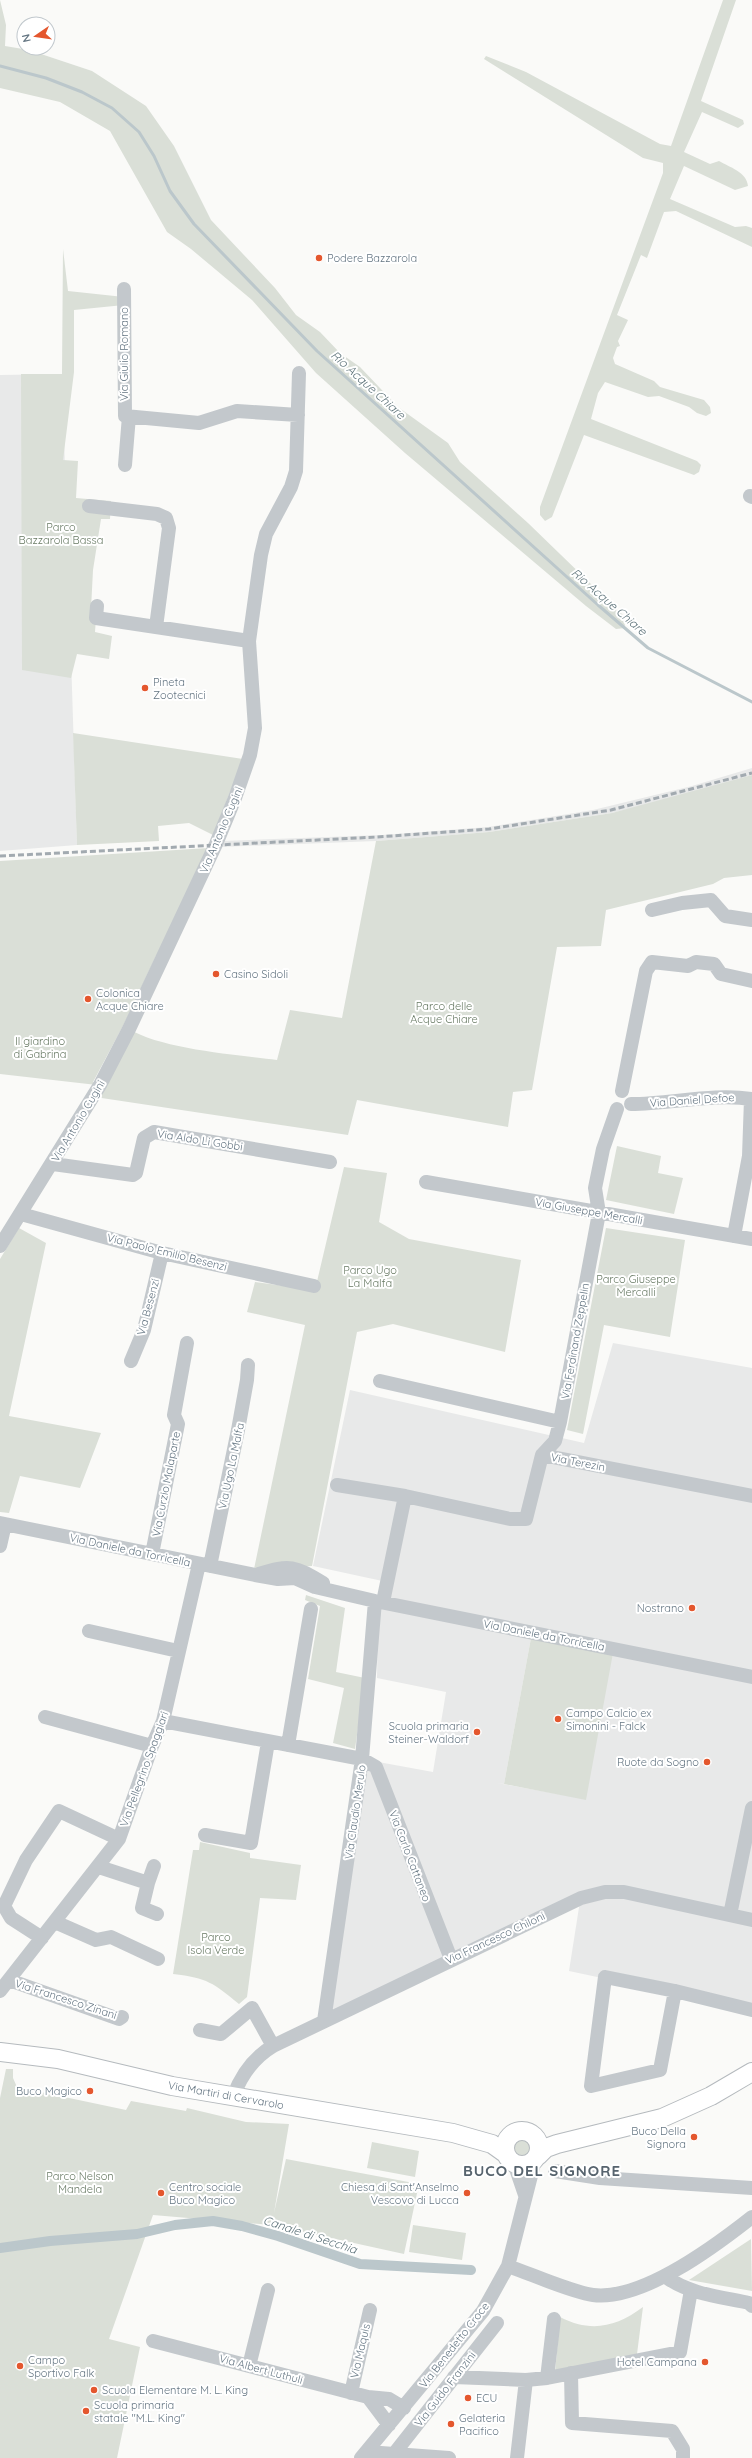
<svg xmlns="http://www.w3.org/2000/svg" width="752" height="2458" viewBox="0 0 752 2458" font-family="Quicksand,sans-serif">
<style>
.built{fill:#e8e9e9;fill-rule:evenodd}
.green{fill:#dadfd7}
.lines{fill:none;stroke-linecap:round;stroke-linejoin:round}
.stream{stroke:#bbc7cb;stroke-width:3}
.canal{stroke:#bbc7cb;stroke-width:10}
.major-casing{stroke:#b5babe;stroke-width:20}
.minor{stroke:#c3c8cc;stroke-width:14}
.major{stroke:#fff;stroke-width:18}
.rail{stroke:#a2aab0;stroke-width:3;stroke-dasharray:6 3;stroke-linecap:butt}
.poi-dot{fill:#e4572e;stroke:#fff;stroke-width:1.5}
.labels{text-anchor:middle;stroke-width:4;stroke-linejoin:round;paint-order:stroke}
.poi-label{font-size:11px;fill:#657683;stroke:#fff;text-anchor:start}
.street-label{font-size:11px;fill:#657683;stroke:#fff}
.park-label{font-size:11px;fill:#687a64;stroke:#fff}
.water-label{font-size:12px;font-style:italic;fill:#60757c;stroke:#fff}
.district-label{font-size:15px;font-weight:bold;letter-spacing:1px;fill:#57646e;stroke:#fff}
</style>
<rect width="100%" height="100%" fill="#fafaf8"/>
<path class="built" d="M62 374 77 845 0 851V375Z
M752 768V775L652 804 612 813 489 832 376 841 220 847 223 841 382 835 488 827 593 810 692 786Z
M613 1343 752 1368V2010L569 1971 580 1901 324 2021 362 1759 433 1772 446 1692 377 1678 378 1606 387 1582 313 1566 350 1390 584 1443ZM531 1638 586 1799 497 1783 504 1784Z"/>
<path class="green" d="M0 0 6 25 5 46 29 50 92 71 146 106 174 146 211 220 275 288 296 315 320 332 340 353 360 367 398 407 448 443 460 462 528 523 624 616 625 628 616 629 586 606 405 453 316 373 252 300 191 249 167 232 110 131 60 102 0 88Z
M723 0H736L701 101 743 120 744 124 738 128 702 112 684 152 710 164 719 161C729 167 747 172 748 186L735 190 684 166 670 199 735 227 746 226 752 228V247L676 211 664 212 647 258 641 255 617 315 628 320 618 341 620 346 617 347 613 358 615 364 654 381 660 387 704 400 710 407 711 413 706 416 697 413 689 407 659 396 648 397 605 382 598 393 591 419 697 461 701 465 699 472 694 475 584 435 552 517 545 521 540 515V507L663 173V163L643 158 484 59 486 56 526 72 660 144 671 146Z
M63 249 68 291 124 297V305L74 310V372L63 460 78 461 76 498 111 501 110 519H101L93 570 91 609 96 618 95 632 112 636 109 659 77 654 71 678 22 670 21 374H62Z
M73 733 243 759 213 835 189 823 158 826 159 841 77 845Z
M752 775V875L724 878 713 884 606 910 601 946 557 947 532 1090 513 1092 508 1127 357 1100 348 1135 95 1097 129 1029C161 1049 238 1055 277 1060L290 1010 342 1018 376 841 489 832 612 813Z
M208 848 159 954 156 956 124 1024 93 1082 97 1085 0 1074V861Z
M617 1146 661 1156 658 1173 683 1178 674 1214 606 1200Z
M344 1167 387 1173 379 1222 409 1239 521 1260 505 1352 393 1324 357 1332 312 1566 254 1569 305 1325 247 1312 255 1282 315 1290Z
M19 1228 46 1243 9 1416 101 1433 80 1488 20 1476 9 1513 0 1512V1259Z
M606 1228 685 1240 670 1337 604 1325 583 1434 567 1430Z
M306 1595 345 1608 336 1672 365 1678 355 1749 333 1743 344 1688 308 1679 320 1606 305 1600Z
M531 1638 613 1653 586 1800 504 1784Z
M200 1842 250 1853V1858L301 1865 296 1900 260 1898 247 1997 239 2004C213 1983 208 1978 173 1974L193 1850H199Z
M6 2069H13V2078L17 2087 126 2110 131 2101 186 2111 187 2108 246 2122 289 2124 274 2213 286 2159 419 2184 404 2254 272 2225 153 2215 109 2339 140 2347 117 2458H0V2098Z
M510 2148a12 12 0 1 1 24 0a12 12 0 1 1-24 0Z
M372 2142 419 2151 415 2177 367 2168Z
M413 2225 466 2233 462 2260 409 2252Z
M751 2239 752 2291 689 2280Z
M643 2307 637 2354 555 2373 560 2317C591 2333 616 2327 643 2307Z"/>
<g class="lines">
<path class="stream" d="M0 66 46 78 82 92 112 108 139 132 154 156 170 191 194 224 317 351 598 605 648 648 752 702"/>
<path class="canal" d="M0 2248 50 2241 137 2234 175 2225 213 2221 242 2226 278 2236 360 2264 471 2270"/>
<g class="major-casing">
<path id="major" d="M0 2052 58 2059 172 2086 453 2133 492 2144 506 2154
M505 2148a17 17 0 1 1 34 0a17 17 0 1 1-34 0Z
M538 2156 546 2148 557 2144 662 2118 711 2096 752 2072"/>
</g>
<path class="minor" d="M124 289 125 416 199 423 237 411 298 415
M125 465 129 416
M750 496 752 497
M89 506 157 514 166 518 169 528 156 627
M97 606 96 618 249 641
M652 910 682 903 711 900 725 916 752 920
M622 1091 646 971 652 962 688 966 696 962 714 964 721 974 752 981
M631 1104C671 1104 713 1093 752 1099
M53 1164 133 1175 136 1173 144 1138 154 1132 330 1162
M426 1182 752 1239
M21 1214 162 1253 314 1286
M734 1236 749 1156 751 1099
M0 1246 100 1085 129 1029 216 844 235 798 250 755 255 728 249 641 261 555 266 534 291 487 296 471 299 373
M131 1361 144 1330 162 1253
M380 1381 560 1422
M542 1455 555 1441 560 1422 599 1213 595 1188 603 1149 617 1109
M337 1485 405 1496
M0 1523 255 1575 278 1579 295 1578 315 1587 375 1601 752 1677
M0 1546 5 1524
M152 1554 178 1424 174 1415 187 1343
M210 1566 238 1430 247 1380 248 1365
M259 1574C290 1564 295 1566 323 1583
M383 1602 405 1496 510 1519H526L542 1455 752 1496
M89 1631 178 1651
M45 1717 152 1746
M163 1721 362 1759 376 1767 451 1959
M288 1745 311 1609
M205 1835 251 1843 268 1742
M99 1867 148 1883 142 1908 157 1914
M148 1883 154 1866
M730 1915 752 1808
M55 1922 96 1940 111 1937 158 1959
M42 1938 11 1918 4 1906 26 1860 59 1811 119 1839
M9 1980 119 2019 122 2017
M0 1991 119 1839 152 1746 163 1721 199 1564
M675 1991 660 2070 591 2086 605 1977 675 1991 752 2010
M324 2021 362 1759 375 1601
M200 2030 221 2034 252 2008 273 2046
M233 2097C241 2075 253 2058 273 2046L581 1898 605 1892H624L752 1920
M514 2163 525 2195
M555 2171 600 2178 752 2188
M508 2266C531 2274 571 2292 593 2295 642 2301 714 2247 752 2217
M666 2277C689 2294 721 2297 749 2303L752 2306
M153 2341 368 2397 389 2399 404 2408
M249 2366 268 2290
M571 2373 572 2423 672 2431 683 2449V2458
M454 2377 526 2380 547 2378 680 2352 691 2290
M547 2378 554 2319
M351 2393 370 2310
M368 2397 389 2425
M367 2452 449 2458
M393 2455 497 2323
M361 2458 483 2311 508 2266 535 2160
M517 2458 526 2380"/>
<use href="#major" class="major"/>
<path class="rail" d="M0 856 377 837 489 829 611 810 752 773"/>
</g>
<g class="poi-dot">
<circle cx="319" cy="258" r="4"/>
<circle cx="145" cy="688" r="4"/>
<circle cx="216" cy="974" r="4"/>
<circle cx="88" cy="999" r="4"/>
<circle cx="692" cy="1608" r="4"/>
<circle cx="558" cy="1719" r="4"/>
<circle cx="477" cy="1732" r="4"/>
<circle cx="707" cy="1762" r="4"/>
<circle cx="90" cy="2091" r="4"/>
<circle cx="694" cy="2137" r="4"/>
<circle cx="161" cy="2193" r="4"/>
<circle cx="467" cy="2193" r="4"/>
<circle cx="705" cy="2362" r="4"/>
<circle cx="20" cy="2366" r="4"/>
<circle cx="94" cy="2390" r="4"/>
<circle cx="468" cy="2398" r="4"/>
<circle cx="86" cy="2411" r="4"/>
<circle cx="451" cy="2424" r="4"/>
</g>
<g class="labels">
<g class="poi-label">
<text x="327" y="262">Podere Bazzarola</text>
<text x="153" y="686">Pineta<tspan x="153" dy="13">Zootecnici</tspan></text>
<text x="224" y="978">Casino Sidoli</text>
<text x="96" y="997">Colonica<tspan x="96" dy="13">Acque Chiare</tspan></text>
<text x="684" y="1612" text-anchor="end">Nostrano</text>
<text x="566" y="1717">Campo Calcio ex<tspan x="566" dy="13">Simonini - Falck</tspan></text>
<text x="469" y="1730" text-anchor="end">Scuola primaria<tspan x="469" dy="13">Steiner-Waldorf</tspan></text>
<text x="699" y="1766" text-anchor="end">Ruote da Sogno</text>
<text x="82" y="2095" text-anchor="end">Buco Magico</text>
<text x="686" y="2135" text-anchor="end">Buco Della<tspan x="686" dy="13">Signora</tspan></text>
<text x="169" y="2191">Centro sociale<tspan x="169" dy="13">Buco Magico</tspan></text>
<text x="459" y="2191" text-anchor="end">Chiesa di Sant'Anselmo<tspan x="459" dy="13">Vescovo di Lucca</tspan></text>
<text x="28" y="2364">Campo<tspan x="28" dy="13">Sportivo Falk</tspan></text>
<text x="697" y="2366" text-anchor="end">Hotel Campana</text>
<text x="102" y="2394">Scuola Elementare M. L. King</text>
<text x="476" y="2402">ECU</text>
<text x="94" y="2409">Scuola primaria<tspan x="94" dy="13">statale "M.L. King"</tspan></text>
<text x="459" y="2422">Gelateria<tspan x="459" dy="13">Pacifico</tspan></text>
</g>
<g class="street-label">
<text transform="translate(124 354) rotate(-90)" y="4">Via Giulio Romano</text>
<text transform="translate(221 830) rotate(-67)" y="4">Via Antonio Cugini</text>
<text transform="translate(692 1100) rotate(-4)" y="4">Via Daniel Defoe</text>
<text transform="translate(78 1121) rotate(-59)" y="4">Via Antonio Cugini</text>
<text transform="translate(200 1140) rotate(9)" y="4">Via Aldo Li Gobbi</text>
<text transform="translate(589 1211) rotate(10)" y="4">Via Giuseppe Mercalli</text>
<text transform="translate(167 1252) rotate(14)" y="4">Via Paolo Emilio Besenzi</text>
<text transform="translate(148 1307) rotate(-75)" y="4">Via Besenzi</text>
<text transform="translate(575 1341) rotate(-80)" y="4">Via Ferdinand Zeppelin</text>
<text transform="translate(578 1462) rotate(11)" y="4">Via Terezin</text>
<text transform="translate(231 1466) rotate(-78)" y="4">Via Ugo La Malfa</text>
<text transform="translate(166 1484) rotate(-79)" y="4">Via Curzio Malaparte</text>
<text transform="translate(130 1550) rotate(12)" y="4">Via Daniele da Torricella</text>
<text transform="translate(544 1635) rotate(11)" y="4">Via Daniele da Torricella</text>
<text transform="translate(144 1769) rotate(-70)" y="4">Via Pellegrino Spaggiari</text>
<text transform="translate(355 1812) rotate(-82)" y="4">Via Claudio Merulo</text>
<text transform="translate(410 1856) rotate(69)" y="4">Via Carlo Cattaneo</text>
<text transform="translate(495 1938) rotate(-25)" y="4">Via Francesco Chiloni</text>
<text transform="translate(66 1999) rotate(18)" y="4">Via Francesco Zinani</text>
<text transform="translate(226 2095) rotate(10)" y="4">Via Martiri di Cervarolo</text>
<text transform="translate(454 2345) rotate(-52)" y="4">Via Benedetto Croce</text>
<text transform="translate(360 2351) rotate(-77)" y="4">Via Maquis</text>
<text transform="translate(261 2369) rotate(15)" y="4">Via Albert Luthuli</text>
<text transform="translate(445 2389) rotate(-52)" y="4">Via Guido Franzini</text>
</g>
<g class="park-label">
<text x="61" y="531">Parco<tspan x="61" dy="13">Bazzarola Bassa</tspan></text>
<text x="444" y="1010">Parco delle<tspan x="444" dy="13">Acque Chiare</tspan></text>
<text x="40" y="1045">Il giardino<tspan x="40" dy="13">di Gabrina</tspan></text>
<text x="370" y="1274">Parco Ugo<tspan x="370" dy="13">La Malfa</tspan></text>
<text x="636" y="1283">Parco Giuseppe<tspan x="636" dy="13">Mercalli</tspan></text>
<text x="216" y="1941">Parco<tspan x="216" dy="13">Isola Verde</tspan></text>
<text x="80" y="2180">Parco Nelson<tspan x="80" dy="13">Mandela</tspan></text>
</g>
<g class="water-label">
<text transform="translate(368 385) rotate(42)" y="4">Rio Acque Chiare</text>
<text transform="translate(609 602) rotate(41)" y="4">Rio Acque Chiare</text>
<text transform="translate(310 2235) rotate(18)" y="4">Canale di Secchia</text>
</g>
<g class="district-label">
<text x="542" y="2176">BUCO DEL SIGNORE</text>
</g>
</g>
<g transform="translate(36 36) rotate(257)"><circle r="19" fill="#ffffff" stroke="#c1c8cd"/>
<path d="M0-3L7 15L0 10L-7 15Z" fill="#e4572e"/>
<text y="-6" font-size="11" font-weight="bold" text-anchor="middle" fill="#657683">N</text>
</g>
</svg>
